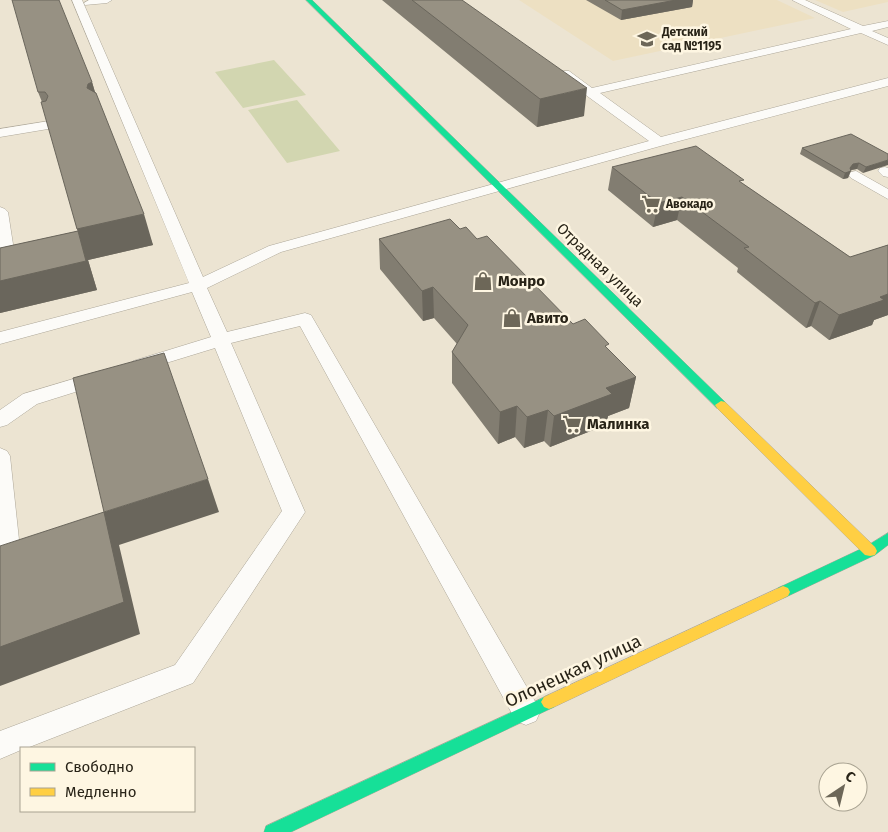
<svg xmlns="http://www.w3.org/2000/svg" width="888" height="832" viewBox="0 0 888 832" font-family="'Fira Sans',sans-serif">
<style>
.built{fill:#ede0c2}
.green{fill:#d2d6b0}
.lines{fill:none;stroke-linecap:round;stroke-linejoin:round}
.lane-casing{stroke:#ada799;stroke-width:1}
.fast-casing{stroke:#ada799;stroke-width:1}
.slow-casing{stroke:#ada799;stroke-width:1}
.lane{fill:#fcfbf8;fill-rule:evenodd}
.fast{fill:#16e098;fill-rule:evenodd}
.slow{fill:#ffcf43;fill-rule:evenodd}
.wall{fill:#827d71}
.shaded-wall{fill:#6a665c}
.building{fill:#979183;stroke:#6a665c}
.labels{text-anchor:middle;stroke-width:5;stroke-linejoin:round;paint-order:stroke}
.far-poi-label{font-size:12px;font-weight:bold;fill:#282317;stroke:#fef6e2;text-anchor:start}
.street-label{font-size:15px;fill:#282317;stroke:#fef6e2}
.poi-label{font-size:15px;font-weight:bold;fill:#282317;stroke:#fef6e2;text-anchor:start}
.near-street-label{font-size:18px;fill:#282317;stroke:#fef6e2}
</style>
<rect width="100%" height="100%" fill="#ece4d2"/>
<path class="built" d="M519 0H777L815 18 613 61Z
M815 0H888V2L843 12Z"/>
<path class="green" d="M274 60 306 95 243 108 215 72Z
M297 100 340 151 287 163 248 110Z"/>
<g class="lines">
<g class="lane-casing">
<path id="lane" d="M72 0H82L203 277 269 246 649 141 561 77 559 74 561 71H569L592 88 851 29 792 0H805L863 26 888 21V27L872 31 888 38V45L861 33 600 93 661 137 888 78V86L664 145 281 252 207 288 227 332 305 313 311 315 536 703 540 712 536 721 526 725 516 721 300 326 231 343 305 512 193 683 27 748H21V750L0 759V731L175 665 282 511 215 348 140 371 133 369 131 365 133 361 211 337 192 292 0 344V332L189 283Z
M89 0H112L107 3 85 5 84 3Z
M49 121 54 122 56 125 54 128 0 137V129Z
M885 167 888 168V177L883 176 878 171 880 168Z
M856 171 888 189V199L851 178 849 175 851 172Z
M0 207 5 209 8 212 15 257 13 260 0 263Z
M100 371 107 372 110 377 107 382 37 404 7 425 0 427V410L23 394Z
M0 448 7 451 10 456 20 549 16 556 0 562Z"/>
</g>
<g class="fast-casing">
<path id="fast" d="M306 0H312L725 402 727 405 725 408H717Z
M888 533V545L875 555 788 596 783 598 778 596 776 592 778 588 865 547Z
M549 695 554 697 557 702 554 707 291 832H264L266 826Z"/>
</g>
<g class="slow-casing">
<path id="slow" d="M721 401 725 402 875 547 877 551 875 555 870 556 865 555 717 408 715 405Z
M783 586 788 588 790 592 788 596 554 707 549 709 544 707 541 702 544 697Z"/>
</g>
<use href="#lane" class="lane"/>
<use href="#fast" class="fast"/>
<use href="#slow" class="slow"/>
</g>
<path class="wall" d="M382 0H462L584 116 537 127Z
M586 0H693L692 7 621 20Z
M92 82 95 92 153 245 88 260 97 290 0 313V248L78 231 42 102 38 92Z
M802 148 888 154 863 173 857 169 851 170 848 178 843 179 800 154Z
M612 167 743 184 850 257 888 245V315L874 320 872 325 829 340 811 326 806 328 737 272 738 268 677 220 653 227 608 190Z
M460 229 477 239 573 324 608 349 636 377 629 408 608 416 606 425 550 447 544 441 524 448 515 437 498 444 452 383V352L457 344 434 318 423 321 380 269 379 239Z"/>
<path class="shaded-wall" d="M676 0H693L692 7 621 20 622 10Z
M92 82 100 110 87 88 88 84Z
M587 88 584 116 537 127 540 99Z
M888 160V165L863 173 866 167Z
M859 163 857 169 851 170 848 178 843 179 845 173 853 164Z
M682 197 677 220 653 227 658 203Z
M144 214 153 245 88 260 97 290 0 313V281L86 261 77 229Z
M433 287 434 318 423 321 422 291Z
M888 294V315L874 320 872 325 829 340 839 315 880 297Z
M820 301 811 326 806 328 815 303Z
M636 377 629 408 608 416 606 425 550 447 554 416 606 388Z
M517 406 515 437 498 444 500 412Z
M548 410 544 441 524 448 527 417Z
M208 479 219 512 119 545 140 634 0 686V647L104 512Z"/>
<path class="building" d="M12 0H59L92 82 88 84 87 88 96 93 144 214 77 229 41 102 46 101 48 96 45 92H38Z
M412 0H462L587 88 540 99Z
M605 0H676L622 10Z
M851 134 888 154V160L866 167 859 163 853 164 850 168 851 171 845 173 802 148Z
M696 146 744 180 739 181 850 257 888 245V294L880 297 884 300 839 315 820 301 815 303 744 248 749 247 682 197 658 203 612 167Z
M450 219 460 229 466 227 477 239 487 236 573 324 585 319 609 344 605 346 636 377 606 388 612 394 554 416 548 410 527 417 517 406 500 412 452 352 468 325 433 287 422 291 379 239Z
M78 231 86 261 0 281V248Z
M164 353 208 479 104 512 73 378Z
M104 512 124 602 0 647V546Z"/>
<defs>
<g id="school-bare" transform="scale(1.5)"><path d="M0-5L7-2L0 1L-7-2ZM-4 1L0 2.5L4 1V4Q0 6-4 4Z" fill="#6d6758" stroke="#fef6e2" stroke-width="2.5" paint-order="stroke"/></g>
<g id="supermarket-bare" transform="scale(1.5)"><path d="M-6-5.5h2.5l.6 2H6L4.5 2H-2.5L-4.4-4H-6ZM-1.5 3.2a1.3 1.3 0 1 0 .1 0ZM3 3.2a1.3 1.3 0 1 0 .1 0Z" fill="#6d6758" stroke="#fef6e2" stroke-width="2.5" paint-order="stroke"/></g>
<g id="shop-bare" transform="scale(1.5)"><path d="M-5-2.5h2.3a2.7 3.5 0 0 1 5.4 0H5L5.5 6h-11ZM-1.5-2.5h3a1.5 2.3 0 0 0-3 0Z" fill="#6d6758" stroke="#fef6e2" stroke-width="2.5" paint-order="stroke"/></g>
</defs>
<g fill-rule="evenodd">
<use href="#school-bare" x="647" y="39"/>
<use href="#supermarket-bare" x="651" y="204"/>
<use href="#shop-bare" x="483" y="281"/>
<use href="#shop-bare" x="512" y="318"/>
<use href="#supermarket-bare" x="572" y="424"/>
</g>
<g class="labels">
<g class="far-poi-label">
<text x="662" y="36">Детский<tspan x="662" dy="14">сад №1195</tspan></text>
<text x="666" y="208">Авокадо</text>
</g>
<g class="street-label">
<text transform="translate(600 265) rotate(44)" y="5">Отрадная улица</text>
</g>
<g class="poi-label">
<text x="498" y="286">Монро</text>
<text x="527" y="323">Авито</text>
<text x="587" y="429">Малинка</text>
</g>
<g class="near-street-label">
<text transform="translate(573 671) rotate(-25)" y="6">Олонецкая улица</text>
</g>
</g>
<rect x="20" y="747" width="175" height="65" fill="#fef6e2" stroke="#a8a291"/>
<rect x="30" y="763" width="25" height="8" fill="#16e098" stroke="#a8a291"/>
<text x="65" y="772" font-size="15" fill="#282317">Свободно</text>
<rect x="30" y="788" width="25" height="8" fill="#ffcf43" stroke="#a8a291"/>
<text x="65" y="797" font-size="15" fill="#282317">Медленно</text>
<g transform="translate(843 787) rotate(35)"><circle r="24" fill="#fef6e2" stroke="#a8a291"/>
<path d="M0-4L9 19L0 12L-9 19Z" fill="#6d6758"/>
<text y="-8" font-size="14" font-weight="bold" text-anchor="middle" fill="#282317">С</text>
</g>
</svg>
